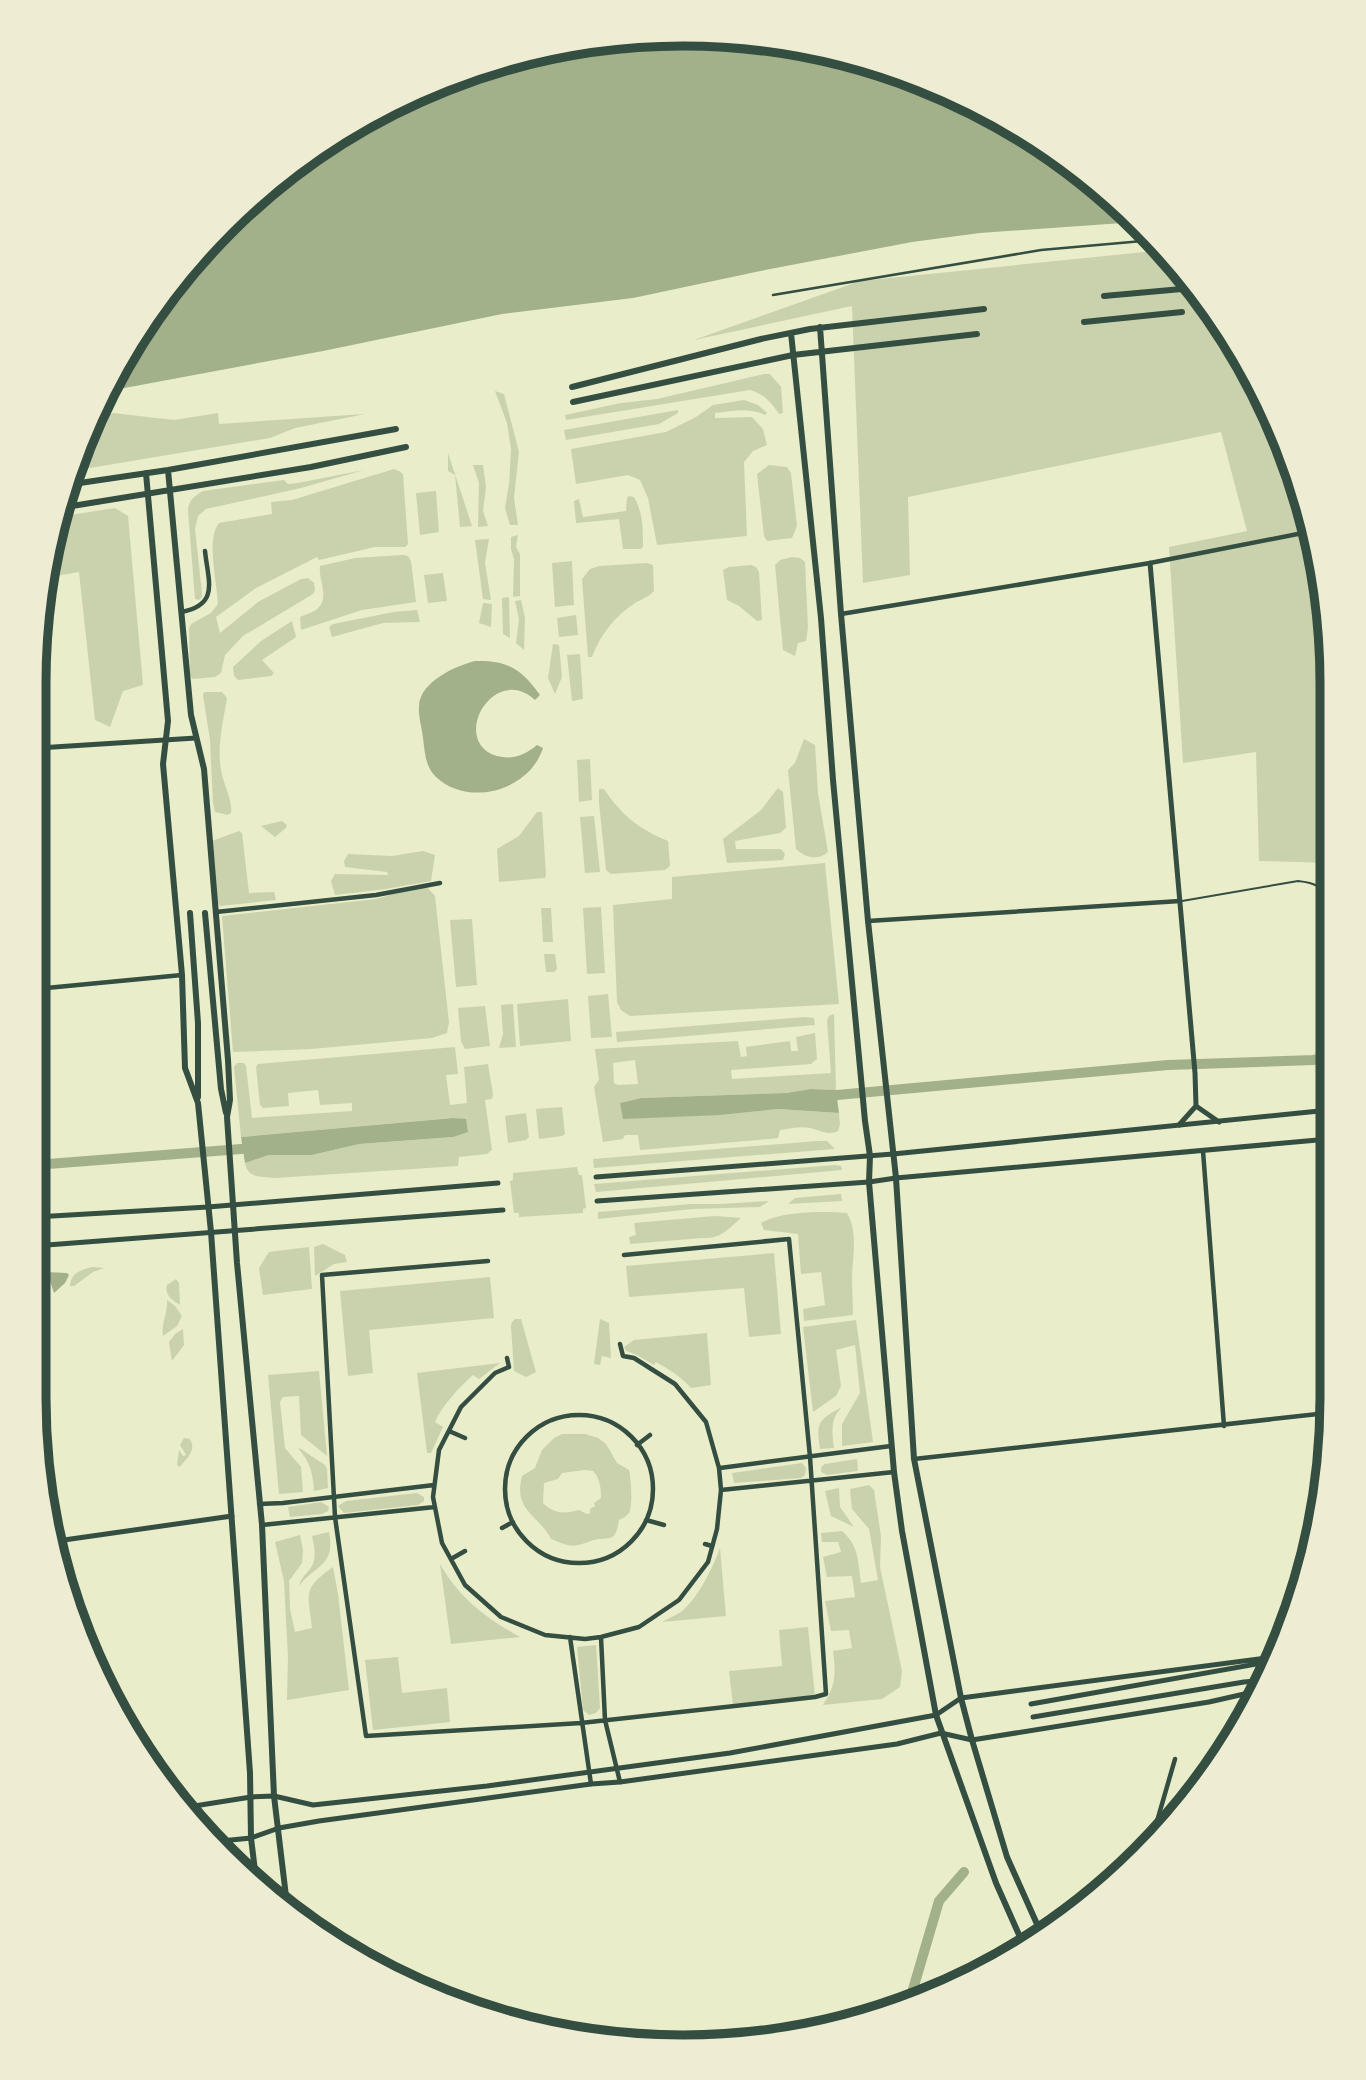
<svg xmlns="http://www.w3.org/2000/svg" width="1366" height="2080" viewBox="0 0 1366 2080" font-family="'IBM Plex Serif',serif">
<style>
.green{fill:#cad2ad;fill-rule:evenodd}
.water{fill:#a3b18a}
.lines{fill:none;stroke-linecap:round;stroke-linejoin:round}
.canal{stroke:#a3b18a;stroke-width:10}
.service{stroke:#344e41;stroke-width:2}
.pedestrian{stroke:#344e41;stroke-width:2.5}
.minor{stroke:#344e41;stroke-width:4.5}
.tertiary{stroke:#344e41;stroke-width:5}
.secondary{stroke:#344e41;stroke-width:5}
.primary{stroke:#344e41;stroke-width:6}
.rim{fill:none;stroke:#344e41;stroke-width:9}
</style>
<rect width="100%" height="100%" fill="#e9edc9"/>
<path class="green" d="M1164 250 1199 288 1266 396 1311 515 1331 641 1330 863 1259 861 1256 752 1183 763 1169 547 1247 531 1221 432 908 497 910 575 863 583 852 306 694 340 860 281Z
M764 374H770L781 387 783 413 779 414C771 402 764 394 750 390L566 420 565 415 621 403 657 399Z
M495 391 504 394 519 452 514 498 518 525H510L505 508 509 484 511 449 507 423Z
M744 400 758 405 767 413 765 415C749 407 733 411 715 413V418L752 417 763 429 767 445 753 451 744 462 747 536 657 545 648 498 640 480 628 475 576 484 571 449 666 432 696 417 713 405Z
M678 410V413L659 424 566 440 564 430Z
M113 413 174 420 218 413 219 424 365 414 295 428 270 438 78 470 92 422Z
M448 453 472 526 460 527 455 475 448 471Z
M473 465H483L486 487 483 511 488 526 478 527 479 483Z
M769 465 787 467 791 473 797 526 792 538 767 541 764 536 757 474Z
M394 469 399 471 403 474 408 544 405 547H375L319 560 317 557 256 588 216 617 220 633 258 602 301 579 308 578 314 583 315 590 313 594 243 636 225 655 221 673 215 677 193 679 190 676 189 629 191 624 211 613 218 604C217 583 206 538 219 523L272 514 271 502 292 500Z
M364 470 301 488 206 509 198 516 195 529 202 593V597L199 600 195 599 188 511C188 501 194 496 203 491L284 480 288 484 298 483Z
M436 491 439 532 420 535 416 493Z
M629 496 634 497C643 513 643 528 643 546L641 549H623L619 519 576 523 574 501 579 499 583 517 626 511 627 498Z
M115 508 128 516 143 685 123 691 110 727 95 720 79 572 45 578 64 516Z
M518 535 516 547 520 554V596L513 597 514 559 511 549V537Z
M489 539 485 563 491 600 483 599 475 540Z
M403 555 408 556 411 561 416 602 362 610 301 630 300 617C304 615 311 613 316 610 331 599 318 580 320 566L355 558Z
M792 557 800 558 805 562 808 628 806 641 798 643 795 656 783 650 775 565 780 560Z
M572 561 574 605 555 607 552 563Z
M647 563 653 565 654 591C649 597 642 599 635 603 615 616 600 635 592 657H588L582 579 590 569 599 566Z
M751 565 756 567 759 572 762 620 757 621 739 606 727 600 723 570 729 567Z
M443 573 447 601 428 603 424 575Z
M509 597 510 638 503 634 502 598Z
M521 600 525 618 524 650 516 643 519 619 515 601Z
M483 603 492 604 491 627 479 623Z
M417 610 420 622 383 623 332 637 329 627 333 624 394 612Z
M576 615 578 635 559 637 557 618Z
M292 621 296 637 262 660 274 673 271 676 238 680 234 676 233 667 261 641Z
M553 644 559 645 562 677 555 694 548 678Z
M580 654 583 699 572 701 567 655Z
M204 692H222L227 698C223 722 217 746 221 770 223 784 233 800 231 813L228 815 215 812 213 803 210 740 203 695Z
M804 739 815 745 818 793 828 852C817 861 806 858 796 849L788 770 795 763Z
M590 759 592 800 579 802 577 760Z
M778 788 783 792 786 828 780 833 735 841 736 849H781L785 854 783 860 727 863 723 839 760 811Z
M599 789H604C622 816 639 829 668 841L670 866 665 870 611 874 606 870 599 803Z
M537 812H542L546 875 545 878 499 882 497 849 519 836Z
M594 816 600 872 585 873 580 817Z
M282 821 287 825 286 828 275 837 261 826Z
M239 831 242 833 249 893 274 892 276 900 220 906 217 902 212 841Z
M423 851 435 855 431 881 386 889 335 895 331 881 335 874 388 875 387 872 345 867 344 861 348 854 392 856Z
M825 863 839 1004 630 1016 621 1010 617 1002 613 905 672 899V877Z
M425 885 435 896 449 1022 447 1033 432 1038 312 1049 233 1052 222 916 376 899Z
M601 907 605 973 587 974 583 908Z
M541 908H551L553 942H543Z
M472 919 477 985 456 987 450 920Z
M544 954H555L557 969 554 972H546Z
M608 994 612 1037 591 1038 588 996Z
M568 999 571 1041 520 1046 517 1004Z
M513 1004 516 1047 499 1048 503 1034 501 1005Z
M485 1006 490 1046 465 1049 461 1041 458 1008Z
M834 1014 836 1090 811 1089 786 1093 641 1098 620 1103 721 1115 778 1109 839 1113 840 1124 838 1131C827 1136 820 1130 810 1128 801 1126 789 1129 780 1130L778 1138 769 1139 640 1150 638 1135H625L623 1139 603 1142 594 1087 599 1080 595 1049 738 1041 741 1057 747 1056 746 1047 790 1041 791 1051H798L796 1037 815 1033 817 1059 811 1064 731 1070 732 1079 831 1073 827 1021 829 1016ZM635 1060 638 1084 618 1085 614 1083 613 1063Z
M805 1017 814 1018 815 1025 617 1042 616 1032Z
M455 1047 458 1074 446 1075 450 1105 467 1103 464 1067 488 1064 493 1094 492 1099 485 1100 492 1150 487 1154 459 1157 458 1166 275 1178C261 1176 248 1179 245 1163L269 1155H312L359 1144 453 1137 466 1120 452 1118 241 1137 234 1067 237 1063H244L246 1066 252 1118 352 1111V1103L320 1105 318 1090 288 1093 289 1106 263 1108 260 1105 256 1067 258 1064Z
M562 1107 565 1134 562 1136 539 1139 536 1109Z
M526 1113 529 1137 526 1140 508 1143 505 1116Z
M817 1141H827L835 1149 594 1168 593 1159Z
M835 1165 841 1166 842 1170 596 1192 594 1184Z
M577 1167 579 1175H582L586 1208 583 1209V1213L519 1217V1213H514L510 1181 513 1180V1173Z
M841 1194 842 1201 788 1204 795 1198Z
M769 1201 760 1207 692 1209 598 1219V1212L691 1204H721Z
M847 1213C856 1228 854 1247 853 1263 851 1280 853 1298 853 1315L804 1321 803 1309 825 1305 821 1272 801 1274 798 1234 764 1230 761 1223C781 1211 824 1211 847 1213Z
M715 1216 741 1218C727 1230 721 1239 702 1238L630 1244 629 1237 636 1235 634 1223Z
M323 1244 345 1255 347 1262 334 1264 315 1276 314 1247Z
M309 1247 312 1289 263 1295 259 1268 269 1252Z
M774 1253 781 1334 749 1337 744 1288 629 1297 626 1266Z
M92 1267 104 1268 93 1272 74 1286H70C71 1273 80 1270 92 1267Z
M490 1277 494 1318 369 1330 373 1373 348 1376 340 1291Z
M176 1279 179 1283 180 1305C173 1301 164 1295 167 1285Z
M167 1300 175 1306 182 1316 177 1326 163 1336C161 1324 168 1313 167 1300Z
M515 1319H521L536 1372 526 1377 514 1371 511 1326 512 1322Z
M600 1319 609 1323 611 1358 602 1356 600 1365 594 1364Z
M856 1320 873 1442 842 1446V1424L860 1393 855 1345 836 1350 841 1386 836 1396 813 1412 803 1327Z
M183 1329 184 1345 172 1361 169 1342 175 1334Z
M707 1333 711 1385 691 1388C681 1377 669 1369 656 1362L654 1365 635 1354 626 1351 624 1347 634 1340Z
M500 1363 479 1379 473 1375C459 1388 443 1404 435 1422L443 1427 431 1453H427L417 1373Z
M319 1371 327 1456 301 1435 299 1396 283 1397 280 1402 285 1448 301 1467 303 1492 279 1494 268 1375Z
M842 1407C830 1419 832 1432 834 1448L820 1449C816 1422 818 1420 842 1407Z
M562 1434H585L598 1438 606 1444 617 1463 629 1470C631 1478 633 1506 629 1513 626 1517 623 1518 619 1520 615 1546 608 1535 591 1541 572 1548 571 1547 551 1539 538 1514 513 1511 522 1476L535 1468 542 1450 554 1438ZM585 1470 593 1471C600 1478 601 1488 601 1498L594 1503 595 1506 590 1509V1513L587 1514 579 1510C565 1514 554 1514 543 1503L544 1483 558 1479 562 1473Z
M184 1438 190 1439C197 1451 186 1459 180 1467L177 1465 179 1450 183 1456 186 1455 180 1445Z
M298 1448 301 1449 325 1465 327 1469 328 1488 314 1491C313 1473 310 1462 298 1448Z
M857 1459 858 1471 827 1475 821 1472V1467L825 1464Z
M802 1463 806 1468 805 1475 801 1478 734 1483 732 1473Z
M869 1485 874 1490 881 1536 880 1567 902 1671 900 1687 882 1699 823 1705C836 1685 836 1674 833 1651L852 1648 849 1630 831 1631 825 1601 855 1597 852 1576 827 1577 823 1557 841 1552 838 1542H822L821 1533 842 1531C859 1546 858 1561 861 1583L878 1580 869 1529 852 1509 850 1489Z
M839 1488 840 1507 854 1527 831 1516 825 1491Z
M417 1493 424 1497V1501L418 1505 344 1513 338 1506 346 1501Z
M321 1502 329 1507 328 1511 322 1514 290 1517 288 1507Z
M329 1532C336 1566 315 1565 299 1586 301 1577 307 1574 312 1566 317 1557 314 1546 312 1536Z
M300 1535 303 1550 302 1563 289 1581 290 1609 295 1632 312 1628C308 1593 302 1589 333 1567L338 1594 349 1690 287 1700 288 1658 284 1581 275 1542Z
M720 1548 726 1616 662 1622C669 1618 677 1615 682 1611 699 1597 713 1567 720 1548Z
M440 1564C460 1599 486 1618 520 1637L451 1644Z
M808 1627 815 1697 733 1705 729 1671 782 1666 779 1630Z
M596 1645 600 1708 596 1713 589 1715 583 1710 577 1647Z
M398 1657 402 1693 447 1688 450 1722 373 1730 365 1660Z"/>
<path class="water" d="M641 35 768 39 892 68 1008 121 1112 195 1137 222 980 233 912 242 765 270 633 298 502 314 323 351 103 392 195 254 288 167 396 100 515 55Z
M475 661C507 660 522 669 540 695L535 700C493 662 449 742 497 756 513 760 525 755 537 745L543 748C530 790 469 808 436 777 425 766 425 753 423 738 422 728 418 716 419 706 420 682 455 666 475 661Z
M811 1089 836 1090 839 1113 778 1109 721 1115 623 1119 620 1103 641 1098 786 1093Z
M453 1118 466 1119 468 1132 453 1137 359 1144 312 1155H269L245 1163 241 1137Z
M46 1272 67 1273 69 1275 65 1283 54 1293 50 1281 45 1274Z"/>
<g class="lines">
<path class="canal" d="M826 1096 1168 1065 1313 1060 1329 1057
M35 1165 254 1148
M911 1996 939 1901 964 1872"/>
<path class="service" d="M1182 901 1298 881C1317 883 1320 886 1330 902"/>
<path class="pedestrian" d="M773 295 1041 250 1154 240"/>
<path class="minor" d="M181 612C220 605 208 581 205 551
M841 614 1150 563 1313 531
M216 912 376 895 440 883
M868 921 1180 901
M36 989 182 975
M1203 1151 1224 1426
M488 1261 322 1275 335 1517 366 1736 581 1723 815 1697 826 1694 810 1457 789 1239 624 1255
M507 1358 509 1367 495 1373 461 1407 439 1450 433 1497 442 1543 465 1585 501 1617 545 1635 585 1639 601 1637 639 1627 679 1600 708 1562 717 1529 721 1490 719 1468 706 1422 675 1384 634 1358 623 1356 620 1344
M505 1489a74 74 0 1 1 148 0a74 74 0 1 1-148 0Z
M449 1431 465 1438
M637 1445 650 1435
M914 1459 1327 1413
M720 1468 891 1446
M721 1490 894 1472
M259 1504 283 1503 434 1485
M646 1520 664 1525
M262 1525 435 1507
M502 1528 513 1522
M705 1544 712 1546
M451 1559 465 1551
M570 1637 591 1784
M601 1637 605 1720 620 1782
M1151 1842 1175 1759"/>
<path class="tertiary" d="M1150 563 1195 1073 1196 1106 1179 1125
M38 748 196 738
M1196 1106 1219 1122
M57 1541 232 1516"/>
<path class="secondary" d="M596 1177 893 1154 1329 1110
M597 1201 869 1182 896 1178 1329 1139
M35 1217 208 1207 498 1183
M34 1246 503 1210
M1031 1704 1273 1661
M1033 1717 1244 1682 1267 1680
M188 1807 251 1797 274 1796 313 1805 487 1786 730 1753 936 1715 961 1698 1274 1657
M221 1841 251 1838 279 1828 319 1821 591 1784 620 1782 897 1744 941 1733 972 1740 1209 1702 1262 1690"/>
<path class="primary" d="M1104 296 1193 288
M1084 322 1182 312
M820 327 841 614 868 921 896 1178 914 1459 961 1698 972 1740 1007 1857 1041 1933
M791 333 821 618 833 780 865 1121 870 1156 869 1182 894 1472 902 1531 936 1715 996 1883 1024 1946
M572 387 761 339 810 329 984 309
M573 402 793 355 977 334
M168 470 191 715 204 769 228 1060 230 1100 227 1117 237 1263 262 1525 274 1796 288 1913
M146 473 168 721 163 764 182 975 185 1068 198 1103 211 1232 250 1773 251 1838 256 1879
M73 484 168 470 396 429
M66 507 311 467 406 447
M190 913 198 1023V1097
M205 913 221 1089 226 1113"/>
</g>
<path d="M0 0H1366V2080H0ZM683 46H683A637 637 0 0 1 1320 683V1398A637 637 0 0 1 683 2035H683A637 637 0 0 1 46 1398V683A637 637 0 0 1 683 46Z" fill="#eeecd3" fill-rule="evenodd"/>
<path class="rim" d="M683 46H683A637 637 0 0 1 1320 683V1398A637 637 0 0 1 683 2035H683A637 637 0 0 1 46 1398V683A637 637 0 0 1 683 46Z"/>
</svg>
